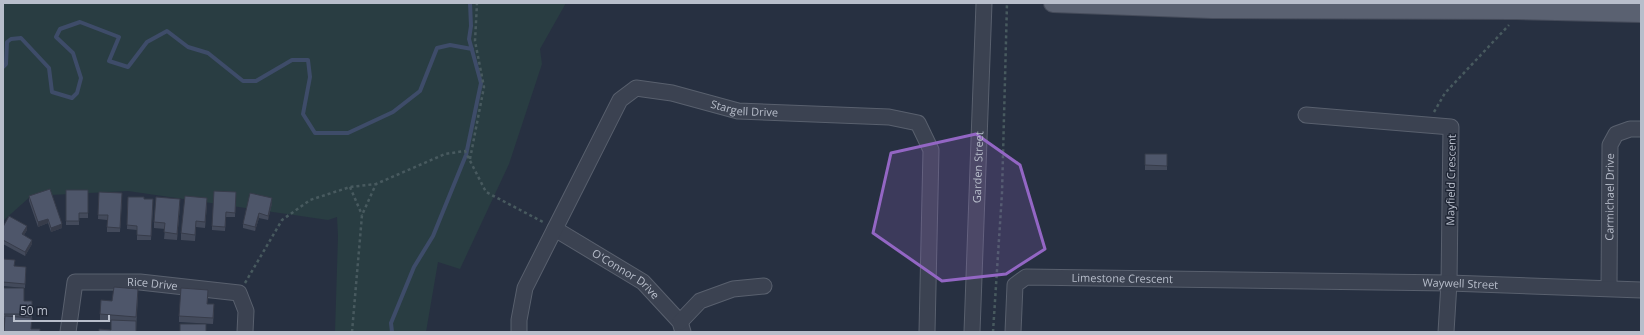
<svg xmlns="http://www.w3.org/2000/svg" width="1644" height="335" viewBox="0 0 1644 335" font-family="'Open Sans',sans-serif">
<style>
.green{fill:#293d42}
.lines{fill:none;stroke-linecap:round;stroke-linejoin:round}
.stream{stroke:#3e4c69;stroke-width:4}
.minor-casing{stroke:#59606e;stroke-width:17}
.major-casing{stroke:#454b5a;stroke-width:20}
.path{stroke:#485a5f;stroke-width:2.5;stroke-dasharray:3 3;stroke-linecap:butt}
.minor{stroke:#3b4251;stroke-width:15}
.major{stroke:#5a6171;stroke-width:18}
.wall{fill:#434a5b}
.shaded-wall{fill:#373c4a}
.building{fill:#4e566a;stroke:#373c4a}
.marked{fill:#9366c4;fill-opacity:0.2;stroke:#9366c4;stroke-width:3;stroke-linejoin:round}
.labels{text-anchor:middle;stroke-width:3;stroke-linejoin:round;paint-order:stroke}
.street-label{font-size:11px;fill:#b8becb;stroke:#202736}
</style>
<rect width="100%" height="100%" fill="#273041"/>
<path class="green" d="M3 3H566L540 49 542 64 509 164 460 269 438 262 426 332H335L338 236 337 217 328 220 128 191 31 196 3 221Z"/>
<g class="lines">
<path class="stream" d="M3 67 6 64 7 42 11 39 21 38 49 68 52 92 72 98 77 93 81 78 73 53 56 37 60 29 80 22 119 37 109 61 128 67 147 42 167 31 188 47 208 53 243 81H256L292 60H308L310 77 303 114 315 133H348L393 112 420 91 437 48 450 45 472 49
M392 332 391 323 414 267 433 236 466 155 481 83 469 39 471 26 470 3"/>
<g class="minor-casing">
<g id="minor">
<path d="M1306 115 1451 127 1449 283 1446 332"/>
<path id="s1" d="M555 229 643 282 680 322 683 332"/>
<path id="s2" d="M1609 288 1610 145 1616 134 1630 129H1641"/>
<path d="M680 322 700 301 733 289 764 286"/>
<path id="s3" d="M68 332 75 282H140L239 293 246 311 245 332"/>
<path id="s4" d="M519 332V320L525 288 620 100 636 88 672 93 738 111 889 117 918 123 931 150 927 332"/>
<path id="s5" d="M972 332 984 3"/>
<path id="s6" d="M1013 332 1015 285 1026 277 1449 283 1641 290"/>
</g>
</g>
<g class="major-casing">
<path id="major" d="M1053 3 1212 9 1516 10 1641 13"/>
</g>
<path class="path" d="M1434 112 1445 93 1509 25
M470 159 484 87 475 41 477 3
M350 187 362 215
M245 283 282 220 310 200 350 187 376 184
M352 332 362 215 376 184 445 154 465 151 486 192 543 222
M993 332 1002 193 1007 3"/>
<use href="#minor" class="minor"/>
<use href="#major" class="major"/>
</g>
<path class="wall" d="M1145 154H1167V170H1145Z
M66 190H88V218H79V225H66Z
M99 192 122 198 120 232H107V220L98 219Z
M236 192 235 217H226L225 231 212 230V226Z
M29 196 62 228 51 232 48 223 38 227 29 201Z
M128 197 144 199 153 204 151 240H137V230L127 229Z
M272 203 268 220 259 218 255 231 243 228V224Z
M207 204 205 228 196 227 195 241 181 240V233Z
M180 205 177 240 164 239 165 229 154 228V222Z
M3 227 27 230 24 235 32 244 25 256 3 244Z
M3 259 14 266 26 271 25 288 3 286Z
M3 288 24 301H32V322L4 332 5 318H3Z
M138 295 136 332 111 330V322L100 321V314L112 301Z
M208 296 207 304 214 310 213 324 179 322V316Z"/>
<path class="shaded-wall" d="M207 198V204L205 228V222Z
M272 198V203L268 220V216Z
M180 199V205L177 240V234Z
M259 213V218L255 231V227Z
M48 219V223L38 227V222Z
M62 224V228L51 232V228Z
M27 226V230L22 239V234Z
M32 240V244L25 256V252Z"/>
<path class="building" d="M1145 154H1167V166L1145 165Z
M50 189 62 224 51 228 48 219 38 222 29 196Z
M66 190H88V213H79V221H66Z
M214 191 236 192 235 213 226 212 225 227 212 226Z
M99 192 122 193 120 228 107 227 108 215H98Z
M250 193 272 198 268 216 259 213 255 227 243 224Z
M185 196 207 198 205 222 196 221 195 235 181 233Z
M128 197H144V199H153L151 236 137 235V226L127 225Z
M156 197 180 199 177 234 164 232 165 223 154 222Z
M9 216 27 226 22 234 32 240 25 252 3 240V227Z
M3 259 15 260 14 266 26 267 25 284 3 282Z
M114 287 138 289 136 317 100 314 101 300 112 301Z
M3 288H24V301H32V314H3Z
M181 288 208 290 207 304H214L213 318 179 316Z
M5 316 32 318 31 329H40V332H4Z
M111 320 136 321V332H99V329L111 330Z
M180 324H206V332H180Z"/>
<path class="marked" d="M976 134 1020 165 1045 249 1006 274 942 281 873 233 891 153Z"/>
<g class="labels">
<g class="street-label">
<text dy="4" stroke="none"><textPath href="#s4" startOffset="386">Stargell Drive</textPath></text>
<text dy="4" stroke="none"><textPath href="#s5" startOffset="165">Garden Street</textPath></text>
<text transform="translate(1451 180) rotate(-89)" y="4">Mayfield Crescent</text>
<text dy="4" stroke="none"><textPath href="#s2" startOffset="91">Carmichael Drive</textPath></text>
<text dy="4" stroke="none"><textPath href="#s1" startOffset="84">O'Connor Drive</textPath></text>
<text dy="4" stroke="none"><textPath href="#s6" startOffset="157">Limestone Crescent</textPath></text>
<text dy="4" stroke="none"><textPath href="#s3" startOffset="128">Rice Drive</textPath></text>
<text dy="4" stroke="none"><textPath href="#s6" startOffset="495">Waywell Street</textPath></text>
</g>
</g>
<rect width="1644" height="335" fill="none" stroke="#b8becb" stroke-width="8"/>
<path d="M14 315v6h95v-6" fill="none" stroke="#b8becb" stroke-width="2"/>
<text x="20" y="315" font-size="12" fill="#b8becb" stroke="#202736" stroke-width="3" paint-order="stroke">50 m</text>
</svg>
